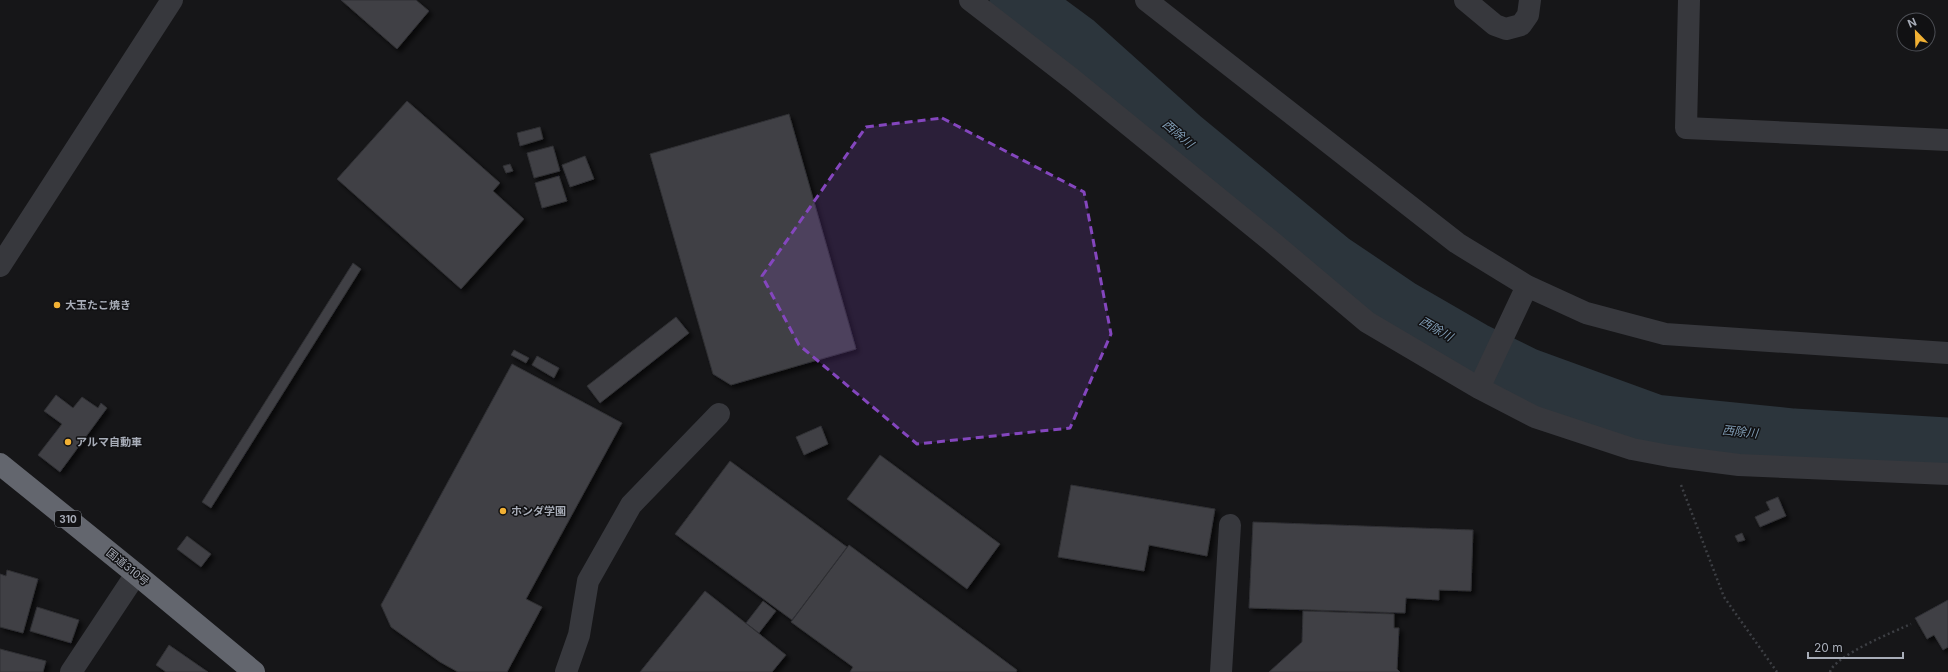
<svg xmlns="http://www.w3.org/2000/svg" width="1948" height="672" viewBox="0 0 1948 672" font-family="Inter,'Noto Sans JP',sans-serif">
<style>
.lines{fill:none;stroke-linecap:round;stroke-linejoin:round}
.river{stroke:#2c353c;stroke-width:57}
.building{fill:#404145;stroke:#303034;filter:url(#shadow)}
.path{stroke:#3d3f44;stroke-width:2.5;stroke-dasharray:2 3;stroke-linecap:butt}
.minor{stroke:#37383d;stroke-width:22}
.highway{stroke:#63666e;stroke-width:22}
.marked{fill:#8446be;fill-opacity:0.2;stroke:#8446be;stroke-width:3;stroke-dasharray:8 5;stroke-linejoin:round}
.poi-dot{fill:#f2b134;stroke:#111113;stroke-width:1.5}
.labels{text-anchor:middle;stroke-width:3;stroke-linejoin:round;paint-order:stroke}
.shield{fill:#111113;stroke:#7b7e86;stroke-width:1}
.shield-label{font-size:10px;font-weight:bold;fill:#a8adb8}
.poi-label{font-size:11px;font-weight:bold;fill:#a8adb8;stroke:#111113;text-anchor:start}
.street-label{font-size:11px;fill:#a8adb8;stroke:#111113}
.water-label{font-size:12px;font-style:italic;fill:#7f9bb3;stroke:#111113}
</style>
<defs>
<filter id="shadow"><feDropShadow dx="3.5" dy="3.5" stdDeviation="2" flood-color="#0009"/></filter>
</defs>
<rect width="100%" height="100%" fill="#161618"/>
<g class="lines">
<path class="river" d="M1018 0 1076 43 1182 138 1331 261 1402 309 1473 350 1526 376 1655 423 1793 437 1948 446"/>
</g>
<path class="building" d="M341 0H416L429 11 397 49Z
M407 101 500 183 493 191 524 219 461 289 337 179Z
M789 114 856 349 731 385 713 374 650 154Z
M540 127 543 139 520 146 517 133Z
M553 146 560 171 534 178 527 153Z
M585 156 594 179 570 187 562 165Z
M510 164 513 171 506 173 503 166Z
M559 176 567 201 542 208 535 183Z
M353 263 361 269 211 508 202 502Z
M676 317 689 333 600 403 587 386Z
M514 350 529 358 526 363 511 355Z
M537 356 559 368 554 378 532 365Z
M512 364 622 423 526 599 542 607 507 672H458L440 662 391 627 381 605Z
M56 395 73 408 82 397 98 408 101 403 107 408 60 472 38 455 62 424 44 411Z
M821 426 828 444 804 455 796 437Z
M880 455 1000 544 967 589 847 499Z
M730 461 847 547 792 620 675 534Z
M1071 485 1215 509 1207 556 1149 545 1144 571 1058 557Z
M1778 497 1786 516 1760 527 1755 517 1770 510 1766 502Z
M1253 522 1473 530 1471 591 1439 590V600L1406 598 1405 613 1249 608Z
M1742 533 1745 540 1738 542 1735 536Z
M187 536 211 554 201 567 177 549Z
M849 545 1017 670 1016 672H850L853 667 791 622Z
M7 570 38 579 23 633 0 627V574L6 576Z
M705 591 786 655 772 672H640Z
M1948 600V647L1943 650 1934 635 1927 639 1915 618Z
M763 601 776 611 759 633 746 623Z
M37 607 79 620 71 643 30 631Z
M1303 611 1394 614V628H1399L1397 669 1400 672H1269L1302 642Z
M169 645 208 672H166L156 665Z
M0 649 46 661 43 672H0Z"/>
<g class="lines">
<path class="path" d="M1681 485 1724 597 1777 672
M1830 672C1834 656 1895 631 1911 624"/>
<path class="minor" d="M970 0 1072 79 1271 241 1367 322 1479 388 1535 417 1632 449 1669 456 1739 465 1948 474
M1146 0 1457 243 1527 286 1586 313 1665 334 1948 353
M1465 0 1495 25 1506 29 1521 25 1528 15 1530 0
M1689 0 1686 128 1948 140
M0 266 172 0
M1479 388 1527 286
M71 672 136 574
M566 672 579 635 588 581 631 505 719 414
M1221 672 1230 525"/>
<path class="highway" d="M0 464 136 574 254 672"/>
</g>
<path class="marked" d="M942 118 1084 192 1111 334 1070 428 917 444 799 345 762 276 866 127Z"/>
<g class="poi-dot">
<circle cx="57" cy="305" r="4"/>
<circle cx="68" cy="442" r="4"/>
<circle cx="503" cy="511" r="4"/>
</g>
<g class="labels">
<rect class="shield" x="55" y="511" width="26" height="16" rx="3"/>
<g class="shield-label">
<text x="68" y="523">310</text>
</g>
<g class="poi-label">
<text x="65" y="309">大玉たこ焼き</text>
<text x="76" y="446">アルマ自動車</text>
<text x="511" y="515">ホンダ学園</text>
</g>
<g class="street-label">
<text transform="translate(128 567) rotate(39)" y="4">国道310号</text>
</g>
<g class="water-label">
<text transform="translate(1178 134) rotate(41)" y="4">西除川</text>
<text transform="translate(1436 329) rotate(30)" y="4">西除川</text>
<text transform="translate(1740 432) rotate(6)" y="4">西除川</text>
</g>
</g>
<g transform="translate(1916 32) rotate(337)"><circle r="19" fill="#111113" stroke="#4d4f55"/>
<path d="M0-3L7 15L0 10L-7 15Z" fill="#f2b134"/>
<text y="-6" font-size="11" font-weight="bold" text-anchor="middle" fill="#a8adb8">N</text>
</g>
<path d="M1808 652v6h95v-6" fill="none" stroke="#a8adb8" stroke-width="2"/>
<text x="1814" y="652" font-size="12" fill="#a8adb8" stroke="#111113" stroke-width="3" paint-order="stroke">20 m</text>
</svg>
